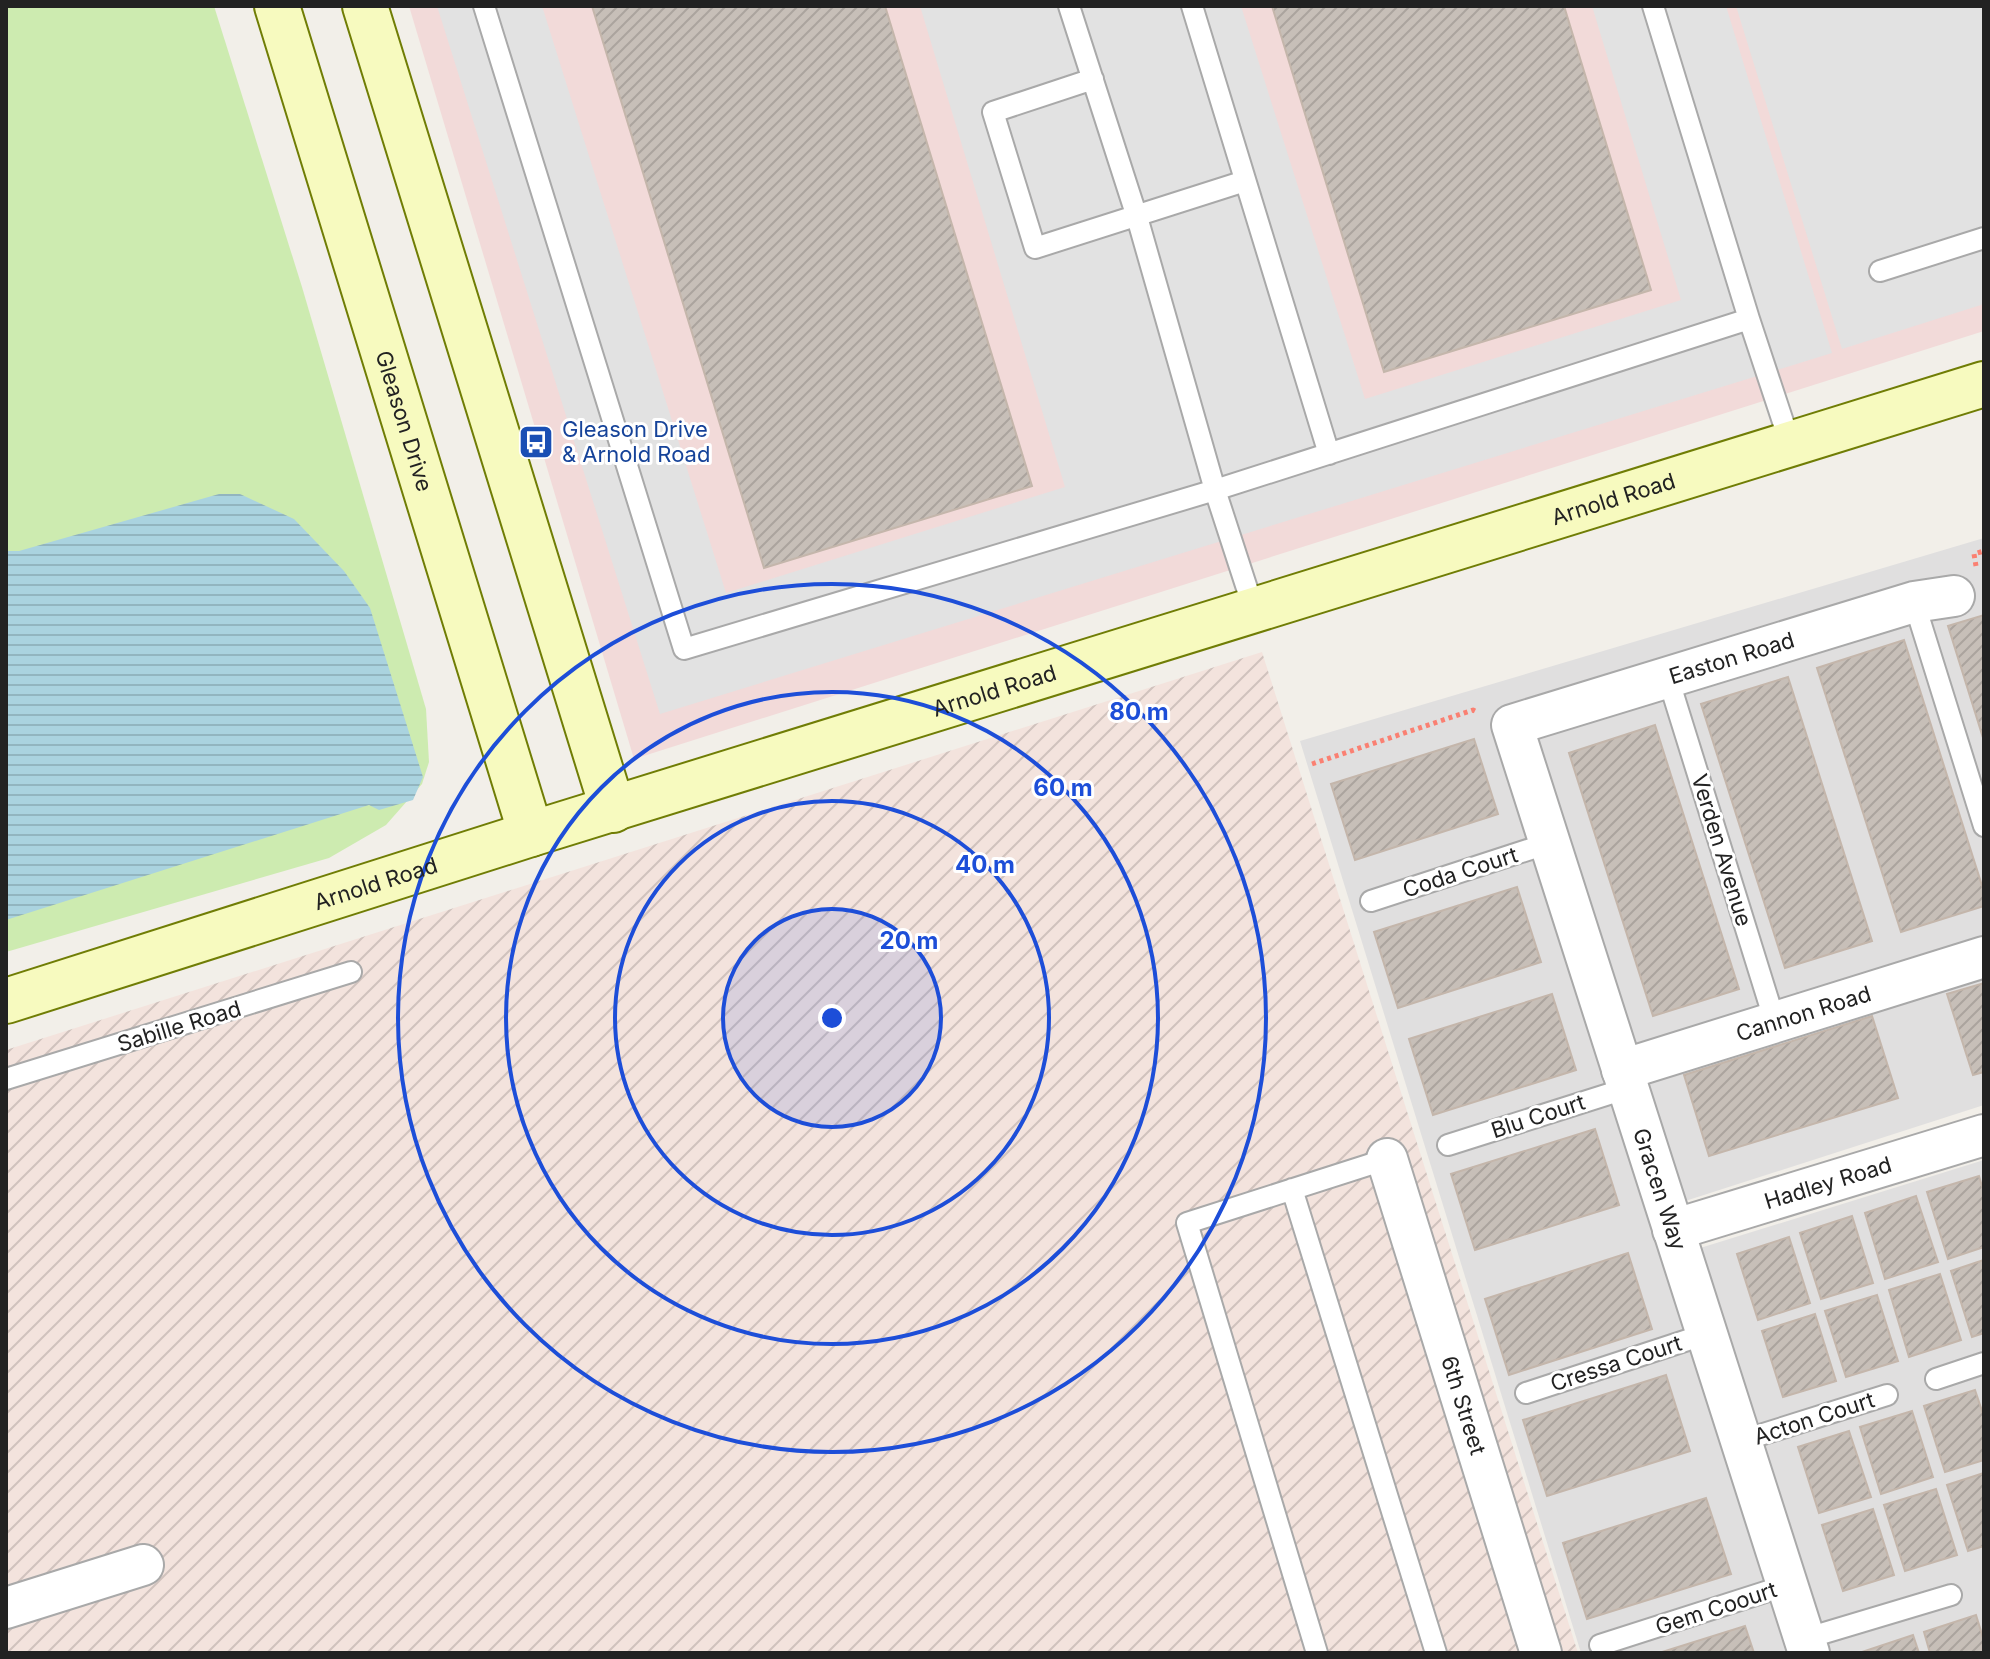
<svg xmlns="http://www.w3.org/2000/svg" width="1990" height="1659" viewBox="0 0 1990 1659" font-family="Inter,sans-serif">
<style>
.residential{fill:#e0dfdf}
.commercial{fill:#f2dad9}
.military{fill:url(#military-furrows)}
.grass{fill:#cdebb0}
.parking{fill:#e2e2e2}
.water{fill:url(#water-rules)}
.building{fill:url(#building-hatch);stroke:#c4b6ab;stroke-width:2}
.lines{fill:none;stroke-linecap:round;stroke-linejoin:round}
.lane-casing{stroke:#a9a9a9;stroke-width:24}
.street-casing{stroke:#a9a9a9;stroke-width:44}
.secondary-casing{stroke:#707d05;stroke-width:48}
.path{stroke:#fa8072;stroke-width:5;stroke-dasharray:4 4;stroke-linecap:butt}
.lane{stroke:#fff;stroke-width:20}
.street{stroke:#fff;stroke-width:40}
.secondary{stroke:#f7fabf;stroke-width:44}
.ring{fill:none;stroke:#1d4ed8;stroke-width:4}
.labels{text-anchor:middle;stroke-width:6;stroke-linejoin:round;paint-order:stroke}
.street-label{font-size:22px;fill:#222;stroke:#fff}
.transit-label{font-size:22px;fill:#164399;stroke:#fff;text-anchor:start}
.centre{fill:#1d4ed8;stroke:#fff;stroke-width:4}
.ring-label{font-size:24px;text-anchor:middle;font-weight:bold;fill:#1d4ed8;stroke:#fff;stroke-width:6;stroke-linejoin:round;paint-order:stroke}
</style>
<defs>
<pattern id="military-furrows" width="10" height="10" patternUnits="userSpaceOnUse" patternTransform="scale(2)"><rect width="10" height="10" fill="#f3e3dd"/><path d="M-1 1l2-2M0 10L10 0M9 11l2-2" fill="none" stroke="#d0c2bd"/></pattern>
<pattern id="water-rules" width="6" height="5" patternUnits="userSpaceOnUse" patternTransform="scale(2)"><rect width="6" height="5" fill="#aad3df"/><path d="M0 2.5h6" fill="none" stroke="#92b5bf"/></pattern>
<pattern id="building-hatch" width="6" height="6" patternUnits="userSpaceOnUse" patternTransform="scale(2)"><rect width="6" height="6" fill="#c7bfb8"/><path d="M-1 1l2-2M0 6l6-6M5 7l2-2" fill="none" stroke="#aba49e"/></pattern>
</defs>
<rect width="100%" height="100%" fill="#f2efe9"/>
<path class="residential" d="M1984 538V1105L1651 1212 1793 1653H1581L1300 741Z
M1984 1160V1653H1822L1697 1249Z"/>
<path class="commercial" d="M409 6H1984V331L634 759Z"/>
<path class="military" d="M1262 652 1578 1653H6V1050Z"/>
<path class="grass" d="M6 6H214L302 287 426 709 429 762 422 784 386 825 329 858 6 952Z"/>
<path class="parking" d="M437 6H542L726 593 1065 487 920 6H1241L1365 399 1681 300 1592 6H1726L1832 353 660 714Z
M1736 6H1984V304L1842 349Z"/>
<path class="water" d="M219 494H240L294 519 344 571 370 608 423 777 413 800 379 810 369 805 6 920V551H19Z"/>
<path class="building" d="M592 6H885L1032 486 764 568Z
M1272 6H1564L1651 290 1384 372Z
M1984 615V741L1948 626Z
M1904 640 1984 892V906L1901 932 1817 668Z
M1788 677 1872 941 1785 968 1701 704Z
M1655 725 1739 989 1653 1016 1569 753Z
M1474 739 1498 814 1355 860 1331 784Z
M1517 887 1541 962 1398 1008 1374 932Z
M1984 983V1072L1973 1075 1947 994Z
M1552 994 1576 1070 1433 1115 1409 1039Z
M1872 1016 1898 1098 1709 1156 1684 1075Z
M1595 1129 1619 1205 1475 1250 1451 1174Z
M1979 1176 1984 1193V1247L1948 1259 1927 1192Z
M1916 1196 1938 1262 1885 1279 1865 1213Z
M1852 1216 1873 1283 1821 1299 1800 1233Z
M1789 1237 1810 1303 1758 1320 1737 1254Z
M1628 1253 1652 1329 1509 1375 1485 1299Z
M1984 1260V1333L1972 1337 1951 1271Z
M1940 1274 1961 1340 1909 1357 1889 1290Z
M1877 1295 1898 1361 1846 1377 1825 1311Z
M1815 1314 1836 1381 1783 1397 1762 1331Z
M1666 1375 1690 1451 1547 1496 1523 1420Z
M1975 1390 1984 1417V1460L1945 1472 1924 1406Z
M1912 1411 1933 1477 1881 1494 1860 1427Z
M1849 1431 1871 1497 1819 1513 1798 1447Z
M1984 1473V1546L1968 1551 1947 1485Z
M1936 1489 1957 1555 1905 1571 1884 1505Z
M1706 1498 1731 1574 1587 1619 1563 1543Z
M1873 1509 1894 1575 1843 1591 1822 1525Z
M1976 1615 1984 1641V1653H1930L1924 1632Z
M1745 1626 1754 1653H1659Z
M1913 1635 1919 1653H1862V1652Z"/>
<g class="lines">
<g class="lane-casing">
<path id="lane" d="M484 6 684 649 1215 490 1749 319
M1069 6 1137 217 1215 490 1254 610
M1192 6 1329 454
M1653 6 1749 319 1790 443
M1093 79 993 112 1035 248 1245 181
M1880 271 1984 238
M1914 602 1984 826
M1668 678 1775 1022
M1371 901 1549 843
M6 1079 351 972
M1448 1145 1628 1088
M1292 1189 1436 1653
M1936 1379 1984 1363
M1526 1393 1706 1334
M1741 1441 1887 1395
M1804 1639 1951 1595
M1600 1645 1787 1585
M1317 1653 1187 1223 1387 1159"/>
</g>
<g class="street-casing">
<g id="street">
<path id="s1" d="M1622 1070 1984 957"/>
<path id="s2" d="M1387 1159 1541 1653"/>
<path id="s3" d="M1673 1230 1984 1135"/>
<path d="M6 1608 143 1565"/>
<path id="s4" d="M1809 1653 1512 725 1914 602 1954 596"/>
</g>
</g>
<g class="secondary-casing">
<g id="secondary">
<path id="s5" d="M277 6 531 834"/>
<path d="M365 6 613 810"/>
<path id="s6" d="M6 1001 531 834 1984 384"/>
</g>
</g>
<path class="path" d="M1976 566 1974 554 1984 551
M1312 764 1473 710 1477 712"/>
<use href="#lane" class="lane"/>
<use href="#street" class="street"/>
<use href="#secondary" class="secondary"/>
</g>
<circle cx="832" cy="1018" r="109" fill="#1d4ed8" fill-opacity=".12"/>
<g class="ring">
<circle cx="832" cy="1018" r="109"/>
<circle cx="832" cy="1018" r="217"/>
<circle cx="832" cy="1018" r="326"/>
<circle cx="832" cy="1018" r="434"/>
</g>
<defs>
<g id="bus-square" transform="scale(1.8)"><rect x="-9" y="-9" width="18" height="18" rx="4" fill="#1a4fb4" stroke="#fff"/><path d="M-5-6H5V4H4V6H2V4H-2V6H-4V4H-5ZM-3.5-4V0h7V-4ZM-3.5 1.2v1.5H-2V1.2ZM2 1.2v1.5H3.5V1.2Z" fill="#fff"/></g>
</defs>
<g fill-rule="evenodd">
<use href="#bus-square" x="536" y="442"/>
</g>
<g class="labels">
<g class="street-label">
<text dy="8" stroke="none"><textPath href="#s5" startOffset="434">Gleason Drive</textPath></text>
<text dy="8" stroke="none"><textPath href="#s6" startOffset="1684">Arnold Road</textPath></text>
<text dy="8" stroke="none"><textPath href="#s4" startOffset="1204">Easton Road</textPath></text>
<text dy="8" stroke="none"><textPath href="#s6" startOffset="1036">Arnold Road</textPath></text>
<text transform="translate(1722 850) rotate(73)" y="8">Verden Avenue</text>
<text transform="translate(1460 872) rotate(-18)" y="8">Coda Court</text>
<text dy="8" stroke="none"><textPath href="#s6" startOffset="388">Arnold Road</textPath></text>
<text dy="8" stroke="none"><textPath href="#s1" startOffset="190">Cannon Road</textPath></text>
<text transform="translate(179 1026) rotate(-17)" y="8">Sabille Road</text>
<text transform="translate(1538 1116) rotate(-18)" y="8">Blu Court</text>
<text dy="8" stroke="none"><textPath href="#s3" startOffset="162">Hadley Road</textPath></text>
<text transform="translate(1660 1189) rotate(72)" y="8">Gracen Way</text>
<text transform="translate(1616 1363) rotate(-18)" y="8">Cressa Court</text>
<text dy="8" stroke="none"><textPath href="#s2" startOffset="258">6th Street</textPath></text>
<text transform="translate(1814 1418) rotate(-18)" y="8">Acton Court</text>
<text transform="translate(1716 1608) rotate(-18)" y="8">Gem Coourt</text>
</g>
<g class="transit-label">
<text x="562" y="437">Gleason Drive<tspan x="562" dy="25">&amp; Arnold Road</tspan></text>
</g>
</g>
<circle cx="832" cy="1018" r="12" class="centre"/>
<g class="ring-label">
<text x="1139" y="720">80 m</text>
<text x="1063" y="796">60 m</text>
<text x="985" y="873">40 m</text>
<text x="909" y="949">20 m</text>
</g>
<rect width="1990" height="1659" fill="none" stroke="#222222" stroke-width="16"/>
</svg>
